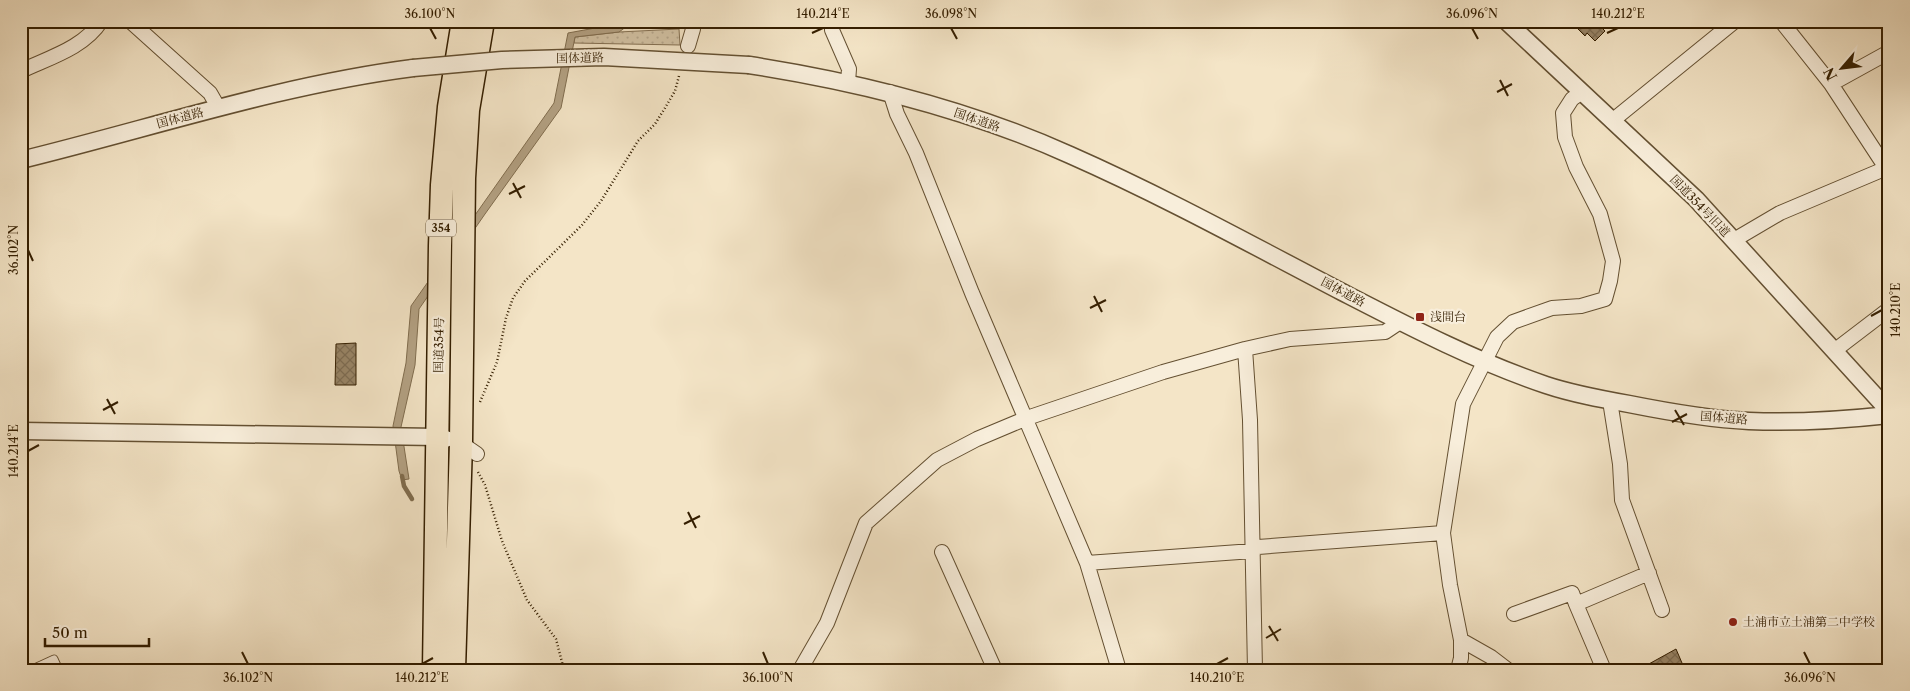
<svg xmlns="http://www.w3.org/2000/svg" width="1910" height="691" viewBox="0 0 1910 691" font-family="'Libre Caslon Text','Noto Serif JP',serif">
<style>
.green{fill:url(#green-dots);stroke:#847052}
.water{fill:#b3a183;stroke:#806d4f}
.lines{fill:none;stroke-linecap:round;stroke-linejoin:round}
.stream{stroke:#806d4f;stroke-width:4.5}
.building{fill:url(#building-cross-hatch);stroke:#341e00}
.service-casing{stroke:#645032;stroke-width:9}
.minor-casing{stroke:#645032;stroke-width:16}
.tertiary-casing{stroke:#645032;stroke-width:19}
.trunk-casing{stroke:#341e00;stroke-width:25}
.path{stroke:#341e00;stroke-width:2.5;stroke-dasharray:1 2.5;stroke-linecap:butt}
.service{stroke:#f8eedb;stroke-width:7}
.minor{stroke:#f8eedb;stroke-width:14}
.tertiary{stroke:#f8eedb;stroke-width:16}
.trunk{stroke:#f4e5c7;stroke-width:22}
.tertiary-bridge-casing{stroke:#645032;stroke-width:19;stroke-linecap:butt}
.tertiary-bridge{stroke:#f8eedb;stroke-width:16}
.ticks{fill:none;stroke:#341e00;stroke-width:2}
.poi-dot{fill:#8f2418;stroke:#f8eedb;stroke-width:2}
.labels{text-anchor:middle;stroke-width:4.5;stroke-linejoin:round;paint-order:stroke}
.shield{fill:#f8eedb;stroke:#6f5c42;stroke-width:1}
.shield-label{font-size:11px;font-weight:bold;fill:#341e00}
.street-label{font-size:12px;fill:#341e00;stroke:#f8eedb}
.poi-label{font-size:12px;fill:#341e00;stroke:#f8eedb;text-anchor:start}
.neatline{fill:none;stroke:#341e00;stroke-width:2}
.ticks-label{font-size:12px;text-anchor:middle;fill:#341e00}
</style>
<defs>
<pattern id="green-dots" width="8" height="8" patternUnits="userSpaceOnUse" patternTransform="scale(1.25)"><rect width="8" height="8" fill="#d3c3a5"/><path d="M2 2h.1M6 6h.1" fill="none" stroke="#b6a78c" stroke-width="1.8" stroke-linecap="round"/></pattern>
<pattern id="building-cross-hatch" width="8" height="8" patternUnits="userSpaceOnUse" patternTransform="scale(1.25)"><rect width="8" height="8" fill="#988567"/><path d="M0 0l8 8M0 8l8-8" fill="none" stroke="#7d6c52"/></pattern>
</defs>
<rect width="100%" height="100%" fill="#f4e5c7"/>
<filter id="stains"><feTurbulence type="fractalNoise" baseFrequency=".004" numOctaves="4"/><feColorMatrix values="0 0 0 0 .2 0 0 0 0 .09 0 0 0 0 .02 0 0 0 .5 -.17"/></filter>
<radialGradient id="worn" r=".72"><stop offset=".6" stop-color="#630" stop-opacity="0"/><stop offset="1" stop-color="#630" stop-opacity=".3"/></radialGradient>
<path class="green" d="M679 29 680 45 574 43 575 37 619 32Z"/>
<path class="water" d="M622 21H634L619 32 575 37 561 108 485 214 419 309 415 365 401 427 409 479 402 480 399 471 393 426 406 363 411 306 554 103 568 33 617 24Z"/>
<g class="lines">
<path class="stream" d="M402 476 404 486 412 499"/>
</g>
<path class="building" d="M1570 21H1609L1602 28 1605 31 1595 41 1587 33 1585 36Z
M356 343V385H335L336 344Z
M1676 649 1685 670H1638Z"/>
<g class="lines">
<g class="service-casing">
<path id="service" d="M30 670 54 659 59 670"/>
</g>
<g class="minor-casing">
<path id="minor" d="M130 21 210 93 218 107
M833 21 832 30 849 69 848 82
M1781 21 1831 84 1886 168
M688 46 693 29V21
M21 71C48 58 84 48 101 21
M1831 84 1889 52
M890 92 897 114 916 153 972 293 1087 563 1119 670
M1612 121 1735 21
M1734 240 1780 213 1889 167
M1245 349 1250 420 1255 670
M1834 351 1889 309
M1610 401 1620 464 1622 500 1662 610
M461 443 477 454
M942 552 995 670
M1087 563 1253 551 1258 547 1443 533
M1514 614 1572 593 1576 604
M1461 640 1491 657 1508 670
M800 670 827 623 866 523 937 460 977 439 1027 418 1163 372 1245 349 1290 339 1385 332 1400 322
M1458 670 1461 658V640L1450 585 1443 533 1463 404 1497 337 1513 322 1552 308 1581 306 1605 299 1610 281 1613 261 1600 214 1576 167 1565 137 1563 113 1572 99 1582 92
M1604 670 1576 604 1649 573"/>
</g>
<g class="tertiary-casing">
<path id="tertiary" d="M1506 21 1696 199 1889 411
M749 65C859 82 968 109 1070 155 1163 196 1252 245 1342 292 1408 326 1475 361 1546 385 1573 394 1601 399 1629 404 1669 412 1708 419 1749 421 1795 423 1843 420 1889 415
M21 160C152 128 280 85 413 68
M21 431 438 437 446 439"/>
</g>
<g class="trunk-casing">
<path id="trunk" d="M434 670 440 246 442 185 449 107 463 21
M454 670 461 443 464 178 468 110 483 21"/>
</g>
<path class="path" d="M480 402 497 362 506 318 513 298 525 281 582 225 601 201 638 141 655 124 665 108 675 91 679 76
M478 472 485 485 502 541 527 600 556 639 564 670"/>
<use href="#service" class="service"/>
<use href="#minor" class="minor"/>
<use href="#tertiary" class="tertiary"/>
<use href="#trunk" class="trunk"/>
<g class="tertiary-bridge-casing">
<path id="tertiary-bridge" d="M413 68 502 60 604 57 749 65"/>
</g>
<use href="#tertiary-bridge" class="tertiary-bridge"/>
</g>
<path class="ticks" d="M430 28 436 39M951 28 957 39M1472 28 1478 39M812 33 823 28M1607 33 1618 28M1500 80 1508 96M1497 92 1512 84M513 183 521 198M509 194 525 186M28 250 33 261M1094 296 1102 312M1090 308 1106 300M1871 316 1882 310M107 399 115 414M103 410 118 402M1675 410 1684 425M1672 422 1687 414M28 451 39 445M688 512 696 528M684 524 700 516M1269 626 1278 641M1266 638 1281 629M242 652 248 664M763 652 768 664M1804 652 1810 664M422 664 433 658M1217 664 1228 658"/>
<g class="poi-dot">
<rect x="1415" y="312" width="10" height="10" rx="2.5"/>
<circle cx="1733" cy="622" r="5"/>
</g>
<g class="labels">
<rect class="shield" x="426" y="219.5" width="30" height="17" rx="4"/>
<g class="shield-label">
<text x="441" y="232">354</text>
</g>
<g class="street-label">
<text transform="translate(580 58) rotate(-1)" y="4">国体道路</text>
<text transform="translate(180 118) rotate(-15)" y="4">国体道路</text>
<text transform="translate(977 120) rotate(19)" y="4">国体道路</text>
<text transform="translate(1700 206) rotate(46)" y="4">国道354号旧道</text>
<text transform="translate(1343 292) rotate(28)" y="4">国体道路</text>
<text transform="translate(439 345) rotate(-89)" y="4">国道354号</text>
<text transform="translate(1724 418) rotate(5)" y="4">国体道路</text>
</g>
<g class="poi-label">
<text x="1430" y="321">浅間台</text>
<text x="1743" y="626">土浦市立土浦第二中学校</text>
</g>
</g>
<rect width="1910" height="691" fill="none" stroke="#f4e5c7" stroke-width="55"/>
<g transform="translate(1842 68) rotate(242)" stroke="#f8eedb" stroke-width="4" paint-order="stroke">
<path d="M0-4L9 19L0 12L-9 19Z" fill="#341e00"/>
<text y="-8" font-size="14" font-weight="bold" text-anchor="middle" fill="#341e00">N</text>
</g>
<path d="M45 638v8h104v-8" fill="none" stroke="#341e00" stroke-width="2.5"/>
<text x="52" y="638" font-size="15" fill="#341e00" stroke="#f8eedb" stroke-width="4" paint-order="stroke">50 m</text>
<rect x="28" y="28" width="1854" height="636" class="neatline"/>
<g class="ticks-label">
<text x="430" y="18">36.100°N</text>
<text x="823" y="18">140.214°E</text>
<text x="951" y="18">36.098°N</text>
<text x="1472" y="18">36.096°N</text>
<text x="1618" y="18">140.212°E</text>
<text transform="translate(14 250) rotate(-90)" y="4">36.102°N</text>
<text transform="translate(1896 310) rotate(-90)" y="4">140.210°E</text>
<text transform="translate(14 451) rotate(-90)" y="4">140.214°E</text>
<text x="248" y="682">36.102°N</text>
<text x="422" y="682">140.212°E</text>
<text x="768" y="682">36.100°N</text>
<text x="1217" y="682">140.210°E</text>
<text x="1810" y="682">36.096°N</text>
</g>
<rect width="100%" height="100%" filter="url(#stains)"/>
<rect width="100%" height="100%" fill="url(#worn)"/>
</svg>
